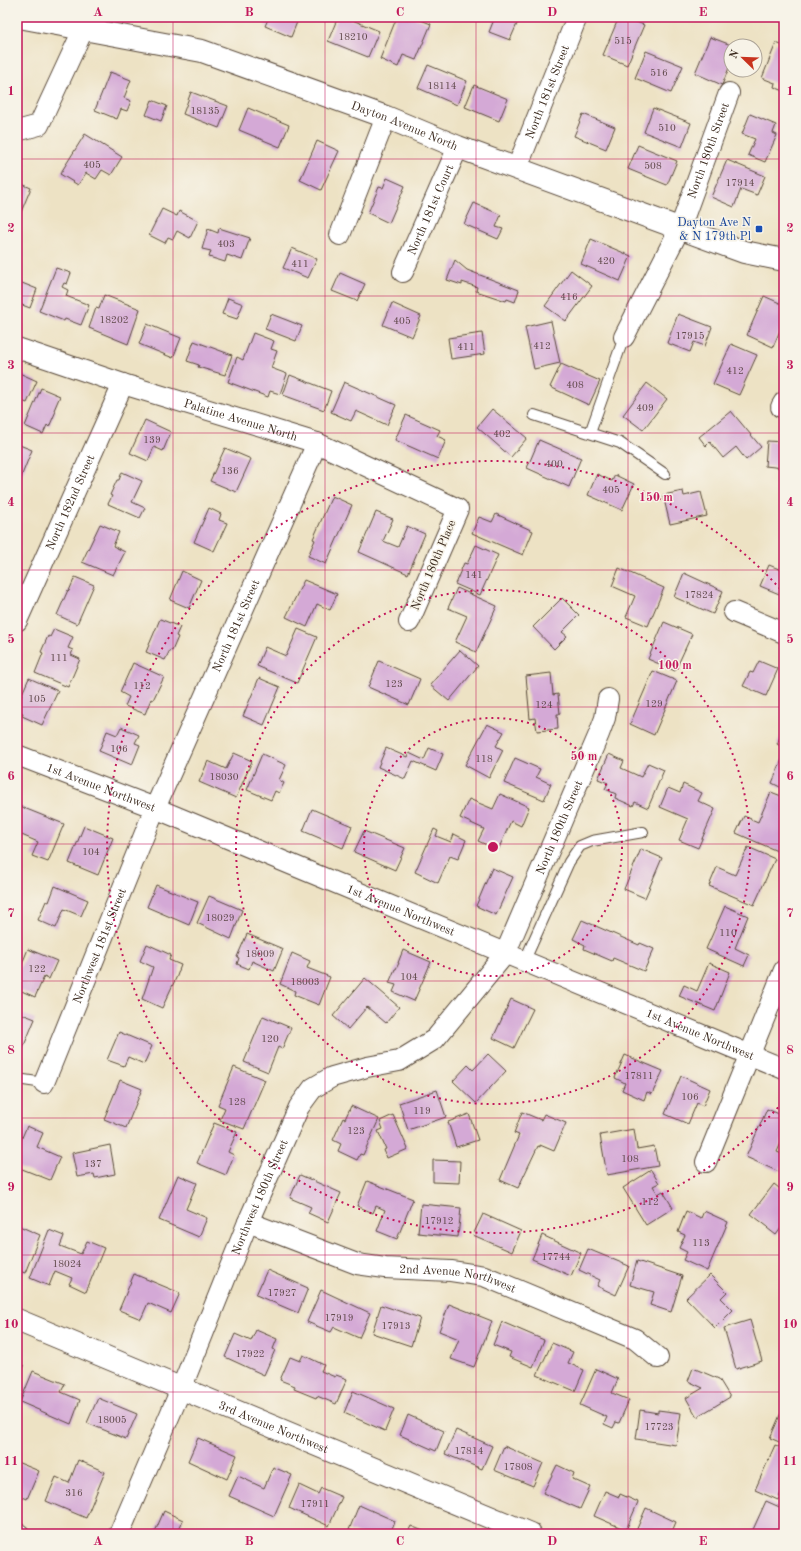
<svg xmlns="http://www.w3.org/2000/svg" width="801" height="1551" viewBox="0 0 801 1551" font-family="'Old Standard TT',serif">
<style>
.building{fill:#d4a9d6}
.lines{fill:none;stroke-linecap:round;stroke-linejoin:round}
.service-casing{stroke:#564637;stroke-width:12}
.minor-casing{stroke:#564637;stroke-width:22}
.tertiary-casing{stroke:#564637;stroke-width:24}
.service{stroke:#fff;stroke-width:10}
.minor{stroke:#fff;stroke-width:20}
.tertiary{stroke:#fff;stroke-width:22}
.grid{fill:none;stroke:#c2185b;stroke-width:1;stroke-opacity:0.55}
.ring{fill:none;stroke:#c2185b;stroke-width:2;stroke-dasharray:2 4}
.transit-dot{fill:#1a4fb4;stroke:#f7f3e8;stroke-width:1.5}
.labels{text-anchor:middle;stroke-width:3;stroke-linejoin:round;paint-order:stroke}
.number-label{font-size:10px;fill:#614a4c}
.street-label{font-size:12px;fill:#3b2a1e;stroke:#f7f3e8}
.transit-label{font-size:12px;fill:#164399;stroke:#f7f3e8;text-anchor:end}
.centre{fill:#c2185b;stroke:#f7f3e8;stroke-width:2}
.ring-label{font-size:12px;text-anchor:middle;font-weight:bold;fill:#c2185b;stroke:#f7f3e8;stroke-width:3;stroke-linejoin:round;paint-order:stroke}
.neatline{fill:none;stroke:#c2185b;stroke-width:1.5}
.grid-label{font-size:13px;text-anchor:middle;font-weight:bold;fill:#c2185b}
</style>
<rect width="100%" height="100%" fill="#f7f3e8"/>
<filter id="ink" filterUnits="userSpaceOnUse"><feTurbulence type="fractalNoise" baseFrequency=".025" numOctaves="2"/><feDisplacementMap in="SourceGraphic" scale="8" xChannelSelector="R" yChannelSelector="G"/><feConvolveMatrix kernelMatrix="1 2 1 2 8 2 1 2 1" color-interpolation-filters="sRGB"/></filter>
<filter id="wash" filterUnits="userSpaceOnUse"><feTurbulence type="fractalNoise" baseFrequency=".012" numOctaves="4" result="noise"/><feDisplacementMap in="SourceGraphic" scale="16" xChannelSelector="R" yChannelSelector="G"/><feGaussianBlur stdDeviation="0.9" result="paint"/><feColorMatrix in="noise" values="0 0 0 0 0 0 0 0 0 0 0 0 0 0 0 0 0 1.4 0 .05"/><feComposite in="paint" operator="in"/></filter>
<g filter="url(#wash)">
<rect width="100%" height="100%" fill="#ede2c4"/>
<g id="blocks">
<path class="building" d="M269 17H299L291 37 265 26Z
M338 17H345L379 31 368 57 328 41Z
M397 17H413L431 24 416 60 403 55 398 67 380 59Z
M495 17H520L510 40 489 32Z
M619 17H624L644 25 627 65 603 55Z
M710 37 731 45V63L722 85 695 73Z
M776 43 784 46V91L774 87 775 83 762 78Z
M646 51 683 66 671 93 635 78Z
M428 65 467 81 457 105 418 88Z
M110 72 131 80 124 98 131 101 127 111 121 109 117 119 95 110Z
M474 85 508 99 499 121 465 107Z
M191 92 228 106 219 128 183 114Z
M152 100 167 106 161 121 146 115Z
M248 108 289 125 280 147 239 130Z
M653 108 691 123 682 147 644 132Z
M583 114 615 127 606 149 574 136Z
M750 114 776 125 773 133 777 135 765 162 748 155 755 139 742 134Z
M85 134 122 157 111 175 102 170 96 179 86 173 78 185 60 174Z
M317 141 339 151 321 190 300 180Z
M638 145 677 161 667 185 628 169Z
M727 160 765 176 757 195 741 189 734 207 711 197Z
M387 178 405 186 389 223 368 213 379 187 383 188Z
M17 182 31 188 21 212 17 211Z
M474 203 501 215 496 227 503 229 498 239 464 224Z
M162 209 177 216 179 211 198 221 190 238 177 231 173 239 168 237 165 243 149 235Z
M219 228 250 238 242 260 227 255 225 262 209 257 211 251 202 249 208 229 218 233Z
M591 239 631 256 620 281 581 264Z
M292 248 317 259 308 278 283 268Z
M455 260 467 270 519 290 515 302 507 299 506 301 476 291 477 287 462 282V285L447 280Z
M56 268 71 273 67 284 64 283 62 287 68 290 66 296 89 305 81 325 65 319 64 321 39 311Z
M571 270 592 286 566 321 545 306Z
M340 273 365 284 357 301 332 291Z
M17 281 37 289 30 308 17 303Z
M104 295 140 309 128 344 89 328 96 308 99 309Z
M764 296 784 305V321L773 347 747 335Z
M228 298 243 304 237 319 222 314Z
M392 303 421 316 412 337 383 325Z
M271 314 302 326 296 341 265 329Z
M678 314 712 327 705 346 694 342 690 352 667 343Z
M551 321 560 363 534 369 525 327Z
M147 324 181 338 173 358 139 344Z
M253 333 274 341 271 349 277 351 271 368 287 374 280 394 270 391 268 397 228 382 237 357 243 360Z
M482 333 485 354 451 359 448 338Z
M194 341 232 355 225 375 198 367 199 365 187 361Z
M731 344 757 355 739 395 713 384Z
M561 364 600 381 589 405 550 387Z
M17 372 37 381 27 403 17 399Z
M290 375 331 391 324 410 283 395Z
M344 382 396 405 387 425 356 411 351 421 331 412Z
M647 383 667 399 643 430 623 415Z
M41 388 60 396 54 410 56 411 49 427 47 425 43 434 25 426Z
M492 409 527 438 511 457 477 427Z
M731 411 761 447 746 460 736 447 723 458 710 442 706 446 699 437Z
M406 415 440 430 437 436 446 440 438 459 395 440Z
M145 420 171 432 163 451 154 447 148 461 130 453Z
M539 440 581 458 569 487 527 468Z
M767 441 784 442V468L765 466Z
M17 444 32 450 17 487Z
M225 448 251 459 236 492 210 481Z
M122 472 142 481 132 502 145 508 140 518 108 504 112 496 110 495 117 480H119Z
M597 474 612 481 615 475 634 484 622 510 588 495Z
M683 491 684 496 701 492 707 516 670 524 663 495Z
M332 496 352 505 326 564 308 556 315 540 313 539Z
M209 508 221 514 219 520 227 523 214 551 194 542Z
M376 512 393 519 383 541 398 547 407 526 425 534 408 574 359 552Z
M496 514 533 531 523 555 472 533 479 517 492 522Z
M100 524 119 532 113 546 125 552 113 575 82 562Z
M476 545 498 555 480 595 455 584 464 563 467 564Z
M769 565 784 571V596L760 586Z
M619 568 664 588 648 626 626 617 635 596 612 586Z
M182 571 201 580 189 608 170 600Z
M684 573 723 591 713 614 674 597Z
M75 577 94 585 77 624 57 615 68 590 69 591Z
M304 580 337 594 330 610 317 604 307 627 286 617Z
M457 588 497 606 476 652 455 642 467 616 448 608Z
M562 598 579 615 562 632 567 636 554 649 533 627Z
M160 619 180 627 176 636 178 637 172 651 170 650 165 660 146 652Z
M664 622 692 634 675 671 648 659Z
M54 629 73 637 68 648 73 650 71 655 80 659 68 687 35 673 43 653 41 652 48 636 50 637Z
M298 629 317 637 297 683 257 666 265 647 286 656Z
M460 650 478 666 449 701 430 685Z
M379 661 420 679 409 705 368 687Z
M759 661 778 669 766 696 743 686 750 672 753 673Z
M133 663 164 677 153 700 151 699 145 714 125 706 129 697 120 692Z
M653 671 677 681 654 735 630 724Z
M551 673 553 695 558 694 560 714H557L558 729 537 731 535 718 530 719 526 676Z
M29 678 58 691 42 725 22 716 23 713 17 711V705Z
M259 678 280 687 264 725 243 716Z
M487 724 504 732 496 746 503 750 489 778 465 765Z
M121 727 139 735 135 743 140 745 132 765 99 751 107 731 117 735Z
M783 731 784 732V748L777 744Z
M386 748 407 757 409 753 424 760 429 748 443 754 436 771 413 761 405 779 378 767Z
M234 753 252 761 236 798 199 782 208 761 226 769Z
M262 754 286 765 279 780 284 783 279 793 275 791 271 800 247 790Z
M609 754 624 761 621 768 641 777 648 763 664 770 648 808 635 802 633 806 615 798 616 794 605 789 608 783 598 779Z
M784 755V789L772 783Z
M515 758 540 769 536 777 551 784 544 800 504 783Z
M683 784 702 793 698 801 715 809 698 848 679 840 688 819 660 807 668 788 680 793Z
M771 792 784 797V854L736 833 744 816 758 822Z
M500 794 529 807 521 826 511 821 498 850 478 841 484 829 460 818 469 799 493 809Z
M19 806 64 824 48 862 32 856 38 842 17 833V811Z
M312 809 352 826 343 848 303 831Z
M84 826 113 838 98 875 69 863Z
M434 829 438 831 436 836 451 842 454 834 466 840 458 859 450 856 438 883 415 872Z
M364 831 405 848 395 870 354 852Z
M748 847 775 859 754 905 709 886 717 867 735 875Z
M641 849 662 858 645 898 624 889Z
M492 868 513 877 496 915 476 906Z
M156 885 198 902 189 925 147 907Z
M55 886 88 900 81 916 64 909 56 928 38 920 46 901 49 902Z
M209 896 242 910 231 939 197 923Z
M725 906 748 916 735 948 749 955 744 966 706 949Z
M582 920 639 945 640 943 654 949 644 971 613 958 612 961 584 949 585 945 573 939Z
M247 934 283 949 274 971 252 961 249 969 237 964 239 958 237 957Z
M147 944 171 955 169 960 181 965 177 976 162 1008 142 999 153 967 140 961Z
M28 949 57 961 49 979 44 977 35 997 17 989V976Z
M403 950 431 962 414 1001 393 992 396 985 389 983 395 969H396L399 963H398Z
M292 953 310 961 307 968 330 977 319 1005 294 995 295 991 280 984Z
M709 963 730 972 715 1011 679 996 684 985 697 991Z
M365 978 399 1007 386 1023 367 1007 348 1029 333 1016Z
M511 999 533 1009 514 1048 493 1038Z
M17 1012 35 1019 18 1060H17Z
M263 1016 291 1028 282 1049 278 1047 268 1072 244 1062Z
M119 1032 152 1046 144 1064 128 1057 124 1066 107 1060Z
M488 1054 506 1071 476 1103 453 1081 468 1065 473 1070Z
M625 1055 663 1071 652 1094 647 1092 644 1100 622 1090 625 1083 615 1078Z
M234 1067 265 1080 244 1129 220 1120 225 1108 218 1105Z
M681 1076 710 1089 703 1106 697 1103 688 1124 665 1114Z
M120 1080 142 1089 126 1128 104 1119Z
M437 1090 446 1117 408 1130 399 1103Z
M351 1106 379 1119 363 1155 360 1154 357 1160 338 1151 341 1144 333 1140 343 1118 345 1119Z
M767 1109 784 1116V1136L777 1152 784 1155V1161L779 1172 746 1157Z
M522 1112 541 1120 544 1114 566 1123 554 1151 540 1145V1147L538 1146 518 1188 500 1180 519 1135 514 1133Z
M469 1114 478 1140 456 1147 448 1122Z
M393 1115 408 1149 387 1158 384 1150 386 1149 378 1131 383 1129 380 1121Z
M214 1123 237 1132 228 1152 234 1155 226 1175 197 1163Z
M27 1126 43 1133 37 1147 60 1157 50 1180 17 1167V1149Z
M634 1129 637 1149 654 1146 658 1166 607 1175 600 1135Z
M110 1145 115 1174 95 1178 94 1174 77 1177 72 1153Z
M433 1160 460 1161 459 1183 433 1182Z
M651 1170 659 1183 653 1186 658 1194 663 1191 673 1208 646 1225 623 1188Z
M178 1175 197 1183 186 1209 207 1218 199 1237 159 1220Z
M300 1175 341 1193 328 1222 308 1213 311 1207 290 1198Z
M367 1181 413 1199 397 1239 377 1231 385 1210 376 1206 373 1213 357 1206Z
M774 1184 784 1192V1224L776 1235 767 1228 768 1227 751 1214Z
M421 1204 461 1208 458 1237 418 1233Z
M686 1211 701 1218 704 1211 728 1222 707 1271 683 1260 687 1252 679 1248 685 1235 678 1232Z
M483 1214 521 1231 512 1252 473 1235Z
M17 1225 40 1235 25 1273 17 1270Z
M49 1230 64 1236 60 1246 81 1254 87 1241 104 1248 86 1292 69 1284 72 1278 55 1271 49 1286 30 1278Z
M542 1235 581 1253 571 1276 532 1259Z
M588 1249 629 1266 616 1295 597 1286 600 1280 579 1270Z
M637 1261 682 1276 671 1312 650 1305 654 1292 630 1285Z
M267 1270 308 1288 298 1313 256 1295Z
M134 1274 180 1293 171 1313 148 1303 141 1319 119 1310Z
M710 1275 727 1292 721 1298 733 1310 715 1328 686 1298Z
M321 1290 370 1313 359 1338 334 1327 331 1332 307 1322Z
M449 1304 492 1321 474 1367 451 1359 459 1339 439 1331Z
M381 1305 420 1318 411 1346 372 1333Z
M750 1320 762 1361 736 1369 724 1328Z
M502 1322 544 1340 533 1367 509 1357 511 1352 493 1345Z
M256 1330 277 1339 273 1349 275 1350 264 1375 225 1357 235 1334 251 1341Z
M552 1343 573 1352 568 1363 584 1370 575 1391 537 1375Z
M303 1355 324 1365 321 1371 335 1377 336 1375 347 1379 336 1404 317 1396 316 1398 294 1389 295 1386 280 1380 290 1357 300 1361Z
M17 1363 24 1366 17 1383Z
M693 1368 719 1379 730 1397 697 1417 686 1398 703 1388 688 1381Z
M596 1369 618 1379 612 1393 629 1400 619 1423 616 1422 613 1428 604 1424 607 1417 580 1405Z
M33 1371 65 1384 61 1392 80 1400 71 1424 20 1402Z
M353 1391 394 1409 385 1431 344 1413Z
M98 1398 137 1414 126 1439 87 1423Z
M784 1406V1444L770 1438Z
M640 1410 658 1413V1410L681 1413 676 1445 636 1439Z
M408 1415 444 1431 436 1451 400 1435Z
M456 1430 492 1446 482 1469 445 1454Z
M198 1438 237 1455 227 1479 188 1461Z
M775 1445 784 1449V1485L778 1500 755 1490Z
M504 1446 543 1463 533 1486 494 1470Z
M78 1460 105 1472 86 1518 46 1501 56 1477 69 1483Z
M17 1462 39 1471 27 1499 17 1494Z
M557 1465 574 1473 572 1479 590 1487 580 1509 543 1493Z
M273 1467 292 1475 274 1516 229 1496 238 1476 264 1488Z
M299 1485 318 1494 321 1488 342 1497 329 1526 289 1508Z
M605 1491 619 1497 620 1494 638 1502 626 1530 594 1516Z
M766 1501 784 1509V1517L777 1534H751Z
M359 1505 395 1521 390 1534H358L349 1530Z
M646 1508 676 1522 671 1534H642L636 1531Z
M164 1511 183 1520 177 1534H154Z
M411 1526 430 1534H407Z"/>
</g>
</g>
<g filter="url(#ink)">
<use href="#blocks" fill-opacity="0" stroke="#564637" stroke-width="1"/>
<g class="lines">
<g class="service-casing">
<path id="service" d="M534 415 620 443 665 474
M590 433 624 337
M524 962 569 862 580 846 592 841 643 832
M17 1079 44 1083"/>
</g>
<g class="minor-casing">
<g id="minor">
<path d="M17 131 39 125 83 30"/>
<path id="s1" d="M517 168 577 17"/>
<path d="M340 235 386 117"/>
<path id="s2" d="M403 272 458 147"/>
<path id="s3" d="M624 337 680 228 729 93"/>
<path id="s4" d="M17 348 123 384 317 443 458 509 409 622"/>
<path d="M781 407 784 402"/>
<path d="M734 612 784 633"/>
<path id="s5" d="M17 621 123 384"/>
<path id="s6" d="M17 755 155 808 784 1069"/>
<path id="s7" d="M44 1083 155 808 317 443"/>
<path d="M706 1162 784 970"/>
<path id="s8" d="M248 1222 357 1264 385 1268 451 1271 484 1276 635 1339 658 1358"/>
<path d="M17 1533 19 1534"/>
<path id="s9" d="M119 1534 181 1389 248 1222 299 1107 313 1088 332 1077 367 1067 399 1061 435 1039 505 954 599 734 605 718 608 699"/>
</g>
</g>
<g class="tertiary-casing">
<g id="tertiary">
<path id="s10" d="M19 17 202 51 386 117 458 147 744 252 784 260"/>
<path id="s11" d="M17 1320 530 1534"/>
</g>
</g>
<use href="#service" class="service"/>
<use href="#minor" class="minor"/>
<use href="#tertiary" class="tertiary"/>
</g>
</g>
<path class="grid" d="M173 17V1534M325 17V1534M476 17V1534M628 17V1534M17 159H784M17 296H784M17 433H784M17 570H784M17 707H784M17 844H784M17 981H784M17 1118H784M17 1255H784M17 1392H784"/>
<g class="ring">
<circle cx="493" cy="847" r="129"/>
<circle cx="493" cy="847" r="257"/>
<path d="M782 1103A386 386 0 1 1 782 591"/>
</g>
<rect class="transit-dot" x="755" y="225" width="8" height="8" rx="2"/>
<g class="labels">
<g class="number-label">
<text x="353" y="40">18210</text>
<text x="623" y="44">515</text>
<text x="659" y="76">516</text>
<text x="442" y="89">18114</text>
<text x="205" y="114">18135</text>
<text x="667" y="131">510</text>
<text x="92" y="168">405</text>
<text x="653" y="169">508</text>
<text x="740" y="186">17914</text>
<text x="226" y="247">403</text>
<text x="606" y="264">420</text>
<text x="300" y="267">411</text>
<text x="569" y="300">416</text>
<text x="114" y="323">18202</text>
<text x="402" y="324">405</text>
<text x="690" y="339">17915</text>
<text x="542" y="349">412</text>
<text x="466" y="350">411</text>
<text x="735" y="374">412</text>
<text x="575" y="388">408</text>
<text x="645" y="411">409</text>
<text x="502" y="437">402</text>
<text x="152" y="443">139</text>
<text x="554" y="467">400</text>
<text x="230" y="474">136</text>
<text x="611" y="493">405</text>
<text x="474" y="578">141</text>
<text x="699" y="598">17824</text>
<text x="59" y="661">111</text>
<text x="394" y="687">123</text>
<text x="142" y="689">112</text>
<text x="37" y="702">105</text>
<text x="654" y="707">129</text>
<text x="544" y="708">124</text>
<text x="119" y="752">106</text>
<text x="484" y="762">118</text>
<text x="224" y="780">18030</text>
<text x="91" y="855">104</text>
<text x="220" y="921">18029</text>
<text x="728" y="936">110</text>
<text x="260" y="957">18009</text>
<text x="37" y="972">122</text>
<text x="409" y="980">104</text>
<text x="305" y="985">18003</text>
<text x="270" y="1042">120</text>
<text x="639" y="1079">17811</text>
<text x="690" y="1100">106</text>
<text x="237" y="1105">128</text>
<text x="422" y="1114">119</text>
<text x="356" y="1134">123</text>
<text x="630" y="1162">108</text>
<text x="93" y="1167">137</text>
<text x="650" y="1205">112</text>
<text x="439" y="1224">17912</text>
<text x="701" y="1246">113</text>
<text x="556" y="1260">17744</text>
<text x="67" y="1267">18024</text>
<text x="282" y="1296">17927</text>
<text x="339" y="1321">17919</text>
<text x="396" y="1329">17913</text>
<text x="250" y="1357">17922</text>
<text x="112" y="1423">18005</text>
<text x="659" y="1430">17723</text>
<text x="469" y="1454">17814</text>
<text x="518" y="1470">17808</text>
<text x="74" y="1496">316</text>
<text x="315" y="1507">17911</text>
</g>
<g class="street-label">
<text dy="4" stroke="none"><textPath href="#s1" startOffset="82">North 181st Street</textPath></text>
<text dy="4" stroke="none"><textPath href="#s10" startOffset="402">Dayton Avenue North</textPath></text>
<text dy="4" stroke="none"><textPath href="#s3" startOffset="205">North 180th Street</textPath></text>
<text dy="4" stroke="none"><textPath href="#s2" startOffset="68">North 181st Court</textPath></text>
<text dy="4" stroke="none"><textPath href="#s4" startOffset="235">Palatine Avenue North</textPath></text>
<text dy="4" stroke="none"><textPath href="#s5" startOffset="130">North 182nd Street</textPath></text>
<text transform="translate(433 565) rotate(-67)" y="4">North 180th Place</text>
<text dy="4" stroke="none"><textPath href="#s7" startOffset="496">North 181st Street</textPath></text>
<text dy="4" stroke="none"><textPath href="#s6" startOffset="90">1st Avenue Northwest</textPath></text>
<text dy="4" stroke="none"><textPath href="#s9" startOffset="868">North 180th Street</textPath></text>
<text dy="4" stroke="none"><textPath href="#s6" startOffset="414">1st Avenue Northwest</textPath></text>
<text dy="4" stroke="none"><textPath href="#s7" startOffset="148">Northwest 181st Street</textPath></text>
<text dy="4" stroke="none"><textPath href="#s6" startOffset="738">1st Avenue Northwest</textPath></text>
<text dy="4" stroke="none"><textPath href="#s9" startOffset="365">Northwest 180th Street</textPath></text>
<text dy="4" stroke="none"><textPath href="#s8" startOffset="219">2nd Avenue Northwest</textPath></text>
<text dy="4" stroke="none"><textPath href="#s11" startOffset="278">3rd Avenue Northwest</textPath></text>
</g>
<g class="transit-label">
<text x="751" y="226">Dayton Ave N<tspan x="751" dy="14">&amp; N 179th Pl</tspan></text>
</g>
</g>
<circle cx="493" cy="847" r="6" class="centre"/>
<g class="ring-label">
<text x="656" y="501">150 m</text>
<text x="675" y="669">100 m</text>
<text x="584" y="760">50 m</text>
</g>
<rect width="801" height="1551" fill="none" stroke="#f7f3e8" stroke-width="44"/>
<g transform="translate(743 58) rotate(293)"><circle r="19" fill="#f7f3e8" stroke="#aca397"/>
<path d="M0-3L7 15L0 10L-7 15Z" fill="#c8321e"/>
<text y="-6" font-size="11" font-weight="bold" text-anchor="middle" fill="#3b2a1e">N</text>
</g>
<rect x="22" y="22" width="757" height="1507" class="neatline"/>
<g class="grid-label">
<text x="98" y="16">A</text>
<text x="249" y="16">B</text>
<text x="400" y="16">C</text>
<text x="552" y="16">D</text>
<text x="703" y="16">E</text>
<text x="11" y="95">1</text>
<text x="790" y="95">1</text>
<text x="11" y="232">2</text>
<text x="790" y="232">2</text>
<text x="11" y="369">3</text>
<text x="790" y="369">3</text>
<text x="11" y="506">4</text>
<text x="790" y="506">4</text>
<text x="11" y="643">5</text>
<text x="790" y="643">5</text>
<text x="11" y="780">6</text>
<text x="790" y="780">6</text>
<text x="11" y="917">7</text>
<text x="790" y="917">7</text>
<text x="11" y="1054">8</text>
<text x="790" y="1054">8</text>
<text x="11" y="1191">9</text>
<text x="790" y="1191">9</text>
<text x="11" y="1328">10</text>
<text x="790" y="1328">10</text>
<text x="11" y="1465">11</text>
<text x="790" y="1465">11</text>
<text x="98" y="1545">A</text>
<text x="249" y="1545">B</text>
<text x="400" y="1545">C</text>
<text x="552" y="1545">D</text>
<text x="703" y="1545">E</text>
</g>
</svg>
